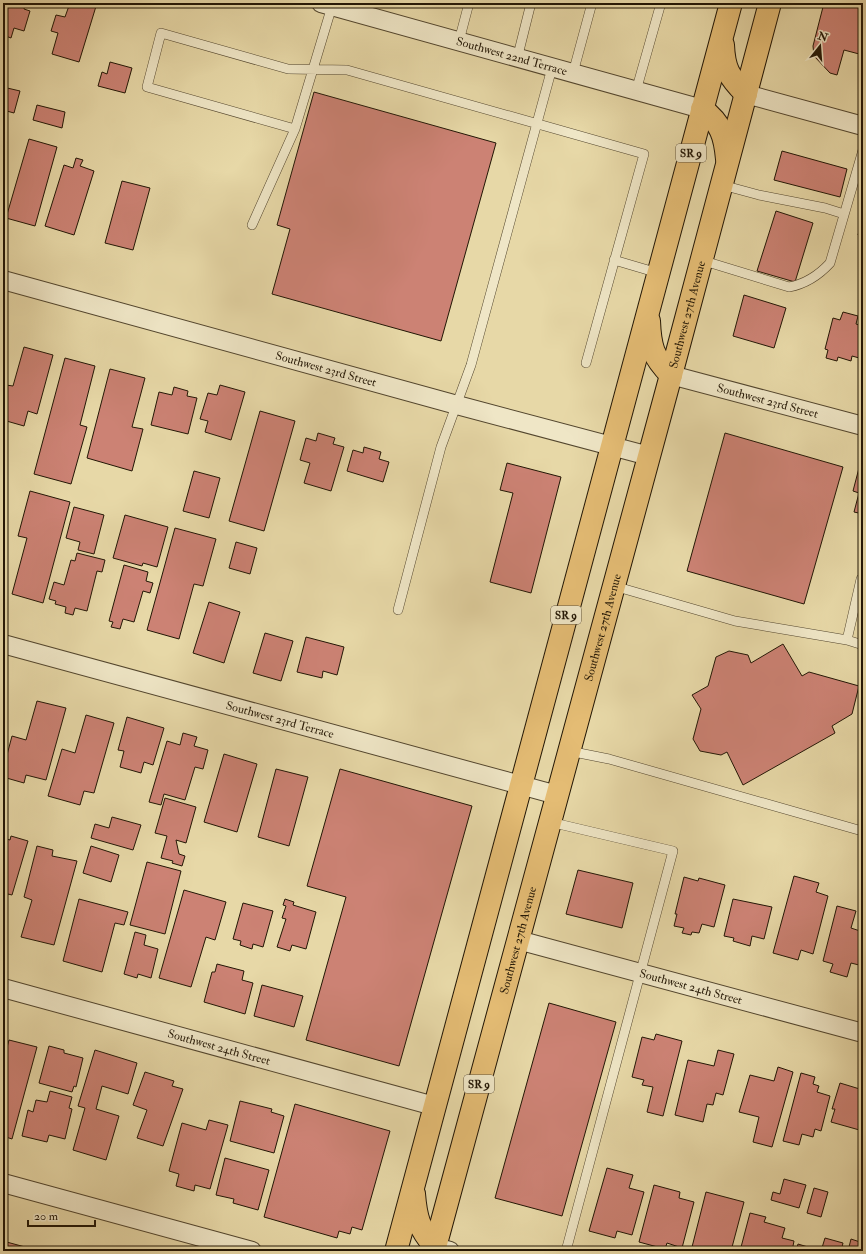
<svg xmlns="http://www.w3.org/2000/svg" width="866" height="1254" viewBox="0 0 866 1254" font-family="'IM FELL Double Pica',serif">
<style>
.building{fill:#cc8274;stroke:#221605}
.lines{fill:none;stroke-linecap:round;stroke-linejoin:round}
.lane-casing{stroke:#53462e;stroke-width:10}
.street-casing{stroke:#53462e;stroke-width:20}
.highway-casing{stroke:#221605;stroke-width:24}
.lane{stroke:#efe6c6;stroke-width:9}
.street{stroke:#efe6c6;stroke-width:18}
.highway{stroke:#e4bc74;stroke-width:22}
.labels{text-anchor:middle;stroke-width:3;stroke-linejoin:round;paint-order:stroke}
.shield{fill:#efe6c6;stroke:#60543f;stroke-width:1}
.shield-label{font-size:11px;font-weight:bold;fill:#221605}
.street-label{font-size:12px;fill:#221605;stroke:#efe6c6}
</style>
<rect width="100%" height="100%" fill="#e7d8a7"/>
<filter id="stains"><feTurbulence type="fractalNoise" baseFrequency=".005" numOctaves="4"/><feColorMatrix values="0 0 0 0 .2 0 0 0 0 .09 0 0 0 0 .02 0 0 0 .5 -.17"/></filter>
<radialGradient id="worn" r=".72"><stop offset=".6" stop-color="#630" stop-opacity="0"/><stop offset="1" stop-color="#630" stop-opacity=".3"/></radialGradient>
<path class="building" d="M3 3H25L24 9 30 11 24 31 14 28 11 38 3 35Z
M70 3H97L79 62 52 54 58 33 51 31 56 15 65 17Z
M824 3H863V55L844 50 837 75 830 73 814 56 813 46Z
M110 62 132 68 125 93 98 86 102 72 107 74Z
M3 87 20 91 14 113 3 110Z
M314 92 496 143 441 341 272 294 290 229 277 225Z
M37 105 65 112 62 128 33 120Z
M29 139 57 147 35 226 6 218Z
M782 151 847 169 840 197 774 180Z
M76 158 83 160 80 166 94 171 74 235 45 226 64 165 73 168Z
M122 181 150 188 133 250 105 243Z
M776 211 813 223 795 282 757 271Z
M863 217V236L858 235Z
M744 295 786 308 774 348 733 336Z
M843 312 858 316 856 324 863 326V359L852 356 851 361 838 357 837 361 826 358 828 350 825 349 833 318 840 320Z
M24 347 53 355 37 414 28 411 24 426 3 420V395L6 385 13 386Z
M65 358 95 366 80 425 87 427 71 484 34 474Z
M110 369 145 378 132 427 143 429 132 471 87 458Z
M220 385 245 392 231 440 205 432 208 421 200 419 208 393 217 395Z
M174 387 188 391 187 396 197 398 188 434 151 425 159 392 172 395Z
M260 411 295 421 264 531 229 521Z
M318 433 335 438 333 444 344 447 331 491 304 483 310 463 300 460 306 438 316 441Z
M725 433 843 467 804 604 687 571Z
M364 447 381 452 379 459 389 462 383 482 347 471 353 450 363 453Z
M507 463 561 477 531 593 490 582 513 493 500 490Z
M859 468 863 469V514L854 512 859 493 853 491Z
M194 471 220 478 209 518 183 511Z
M30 491 70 502 43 603 12 594 27 538 18 536Z
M74 507 104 515 94 554 78 550 80 542 66 538Z
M125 515 168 527 157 567 143 563 142 566 113 558Z
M175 528 216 539 203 586 194 584 179 639 147 630Z
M236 542 257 548 250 574 229 568Z
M77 553 105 560 102 572 97 571 87 611 75 608 73 615 65 613 66 607 55 604 56 601 49 599 54 582 64 585 71 560 75 561Z
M124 565 148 572 146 581 153 583 150 593 143 591 134 622 123 619 120 629 111 627 113 622 109 621Z
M209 602 240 612 224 663 193 653Z
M265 633 293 641 281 681 253 673Z
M306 637 344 647 337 675 323 671 322 678 297 672Z
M783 644 802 676 809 672 859 686 852 714 832 726 835 733 743 785 727 752 721 755 700 751 693 739 701 709 692 695 708 686 716 657 729 651 748 655 751 663Z
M37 701 66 708 46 780 26 775 24 783 3 777V770L12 736 26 740Z
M86 715 114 723 94 793 84 791 80 805 48 796 62 749 75 753Z
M127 717 164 728 153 765 144 762 141 773 120 767 124 751 118 750Z
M183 733 197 737 194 746 208 750 203 769 195 767 185 800 164 794 161 805 149 802 167 741 180 745Z
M224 754 257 764 237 832 204 822Z
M276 769 308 777 289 846 258 837Z
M340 769 472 806 399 1066 306 1040 346 897 307 886Z
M165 798 196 807 186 843 176 840 179 854 185 856 182 866 172 863 173 861 161 858 167 836 155 833Z
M112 817 141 825 133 850 91 838 95 824 109 828Z
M11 836 28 841 12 895 8 894 3 912V838L10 840Z
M37 846 53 850 52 856 77 861 54 945 21 937 32 900 24 897Z
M91 846 119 855 111 882 83 873Z
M147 862 181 871 165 934 130 925Z
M578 870 633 883 622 928 566 914Z
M794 876 819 883 816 892 828 896 813 954 801 950 798 960 773 953Z
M684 877 698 881 699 878 725 885 714 927 702 924 699 933 692 932 691 935 682 933 684 928 674 926 677 914H675Z
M184 890 226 902 215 940 206 937 191 987 159 978Z
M79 899 128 912 124 925 115 923 102 972 63 961Z
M285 899 294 902 293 905 316 912 306 949 292 945 290 951 277 947 286 919 282 918 286 906 283 905Z
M733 899 772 907 764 939 752 936 750 946 733 941 734 938 724 936Z
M243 903 273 911 263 947 253 944 252 949 240 945 241 941 233 939Z
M837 906 856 911 851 928 863 932V966L851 963 847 977 830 972 833 964 823 961Z
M135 932 146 935 144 945 158 949 151 978 138 974 137 978 124 974Z
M217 964 244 971 242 980 253 983 245 1014 204 1002 212 972H215Z
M262 985 303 996 294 1027 254 1016Z
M549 1003 616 1022 562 1216 495 1198Z
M656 1034 682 1041 663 1116 647 1112 653 1087 642 1085 644 1080 632 1077 642 1037 654 1040Z
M9 1040 37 1047 12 1139 3 1136V1063Z
M49 1046 64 1050V1053L83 1058 76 1087 74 1086 72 1092 39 1083Z
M95 1050 137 1063 128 1094 102 1086 96 1109 119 1116 106 1160 73 1150 85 1108 78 1106Z
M718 1050 734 1054 723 1095 716 1093 713 1105 707 1104 703 1122 675 1115 688 1060 714 1066Z
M778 1067 793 1072 772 1147 753 1142 759 1117 739 1112 750 1075 774 1081Z
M145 1072 174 1081 172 1086 183 1089 163 1146 137 1138 147 1110 133 1105Z
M801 1073 815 1077 813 1084 819 1086 817 1092 830 1096 821 1131 815 1129 813 1137 802 1134 799 1145 783 1141Z
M840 1083 863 1090V1131L831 1122 835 1109H832Z
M50 1091 72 1097 69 1108 72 1109 65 1139 49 1135 47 1142 22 1136 28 1110 33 1112 36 1100 47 1102Z
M240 1101 272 1109 271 1112 284 1116 274 1153 230 1141Z
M295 1104 390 1131 362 1230 352 1227 350 1234 339 1231 337 1238 264 1217Z
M209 1120 228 1125 210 1189 195 1185 194 1191 176 1186 179 1174 169 1171 182 1123 206 1130Z
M225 1158 269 1170 258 1210 233 1203 234 1199 216 1195Z
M607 1168 633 1175 629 1188 644 1192 632 1235 617 1231 615 1238 589 1231Z
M784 1179 806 1185 799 1208 771 1200 773 1192 780 1194Z
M654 1185 680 1192 679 1198 694 1202 682 1248 667 1243 665 1249 639 1242Z
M814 1188 828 1192 821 1217 807 1213Z
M706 1192 744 1202 731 1251H691Z
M750 1213 766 1217 764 1222 785 1228 782 1238 794 1241 792 1251H740Z
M825 1238 843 1243 841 1251H796L798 1244 821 1251Z
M851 1239 863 1243V1251H848Z
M3 1241 36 1250V1251H3Z"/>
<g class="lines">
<g class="lane-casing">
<path id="lane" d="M459 41 469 3
M517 59 531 3
M573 73 592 3
M636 91 661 3
M295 129 147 87 161 33 288 69 347 70 644 154 586 363
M722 185 759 195 825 208 844 214
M252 225 295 129 332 6
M614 260 658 273
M701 260 789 287C805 284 819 275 830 263L863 150
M614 586 735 621 847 640 863 645
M398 610 441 447 471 365 552 68
M847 640 861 579 863 578
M569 751 609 759 862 831 863 827
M550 822 673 851 566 1251"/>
</g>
<g class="street-casing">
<g id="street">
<path id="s1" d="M321 3 702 109"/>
<path d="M746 94 863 126"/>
<path id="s2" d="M3 280 457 405 649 456"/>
<path id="s3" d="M671 375 863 426"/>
<path id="s4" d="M3 644 557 795"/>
<path id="s5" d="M518 940 863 1033"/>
<path id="s6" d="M3 988 434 1106"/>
<path d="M3 1183 252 1251"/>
<path d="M435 1247 450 1251"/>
</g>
</g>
<g class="highway-casing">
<g id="highway">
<path d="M723 45C724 69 729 77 746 94"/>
<path d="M702 109C721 123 725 136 727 159"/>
<path d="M649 321C650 347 653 357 671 375"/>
<path d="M414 1194C416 1219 419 1228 435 1247"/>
<path d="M396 1251 731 3"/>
<path id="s7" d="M434 1251 671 375 770 3"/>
</g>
</g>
<use href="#lane" class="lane"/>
<use href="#street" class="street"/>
<use href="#highway" class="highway"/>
</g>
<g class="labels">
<g class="shield">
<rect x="676" y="144" width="30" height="18" rx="3"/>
<rect x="551" y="606" width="30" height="18" rx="3"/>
<rect x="464" y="1075" width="30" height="18" rx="3"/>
</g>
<g class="shield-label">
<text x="691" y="157">SR 9</text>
<text x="566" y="619">SR 9</text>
<text x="479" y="1088">SR 9</text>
</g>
<g class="street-label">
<text dy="4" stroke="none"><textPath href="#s1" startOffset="198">Southwest 22nd Terrace</textPath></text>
<text dy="4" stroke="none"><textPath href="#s7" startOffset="970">Southwest 27th Avenue</textPath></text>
<text dy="4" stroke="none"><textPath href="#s2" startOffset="335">Southwest 23rd Street</textPath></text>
<text dy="4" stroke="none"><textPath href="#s3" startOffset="100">Southwest 23rd Street</textPath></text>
<text dy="4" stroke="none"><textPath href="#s7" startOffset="646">Southwest 27th Avenue</textPath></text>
<text dy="4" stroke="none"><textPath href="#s4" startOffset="287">Southwest 23rd Terrace</textPath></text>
<text dy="4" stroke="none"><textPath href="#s7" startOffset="322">Southwest 27th Avenue</textPath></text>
<text dy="4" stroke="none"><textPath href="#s5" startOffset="179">Southwest 24th Street</textPath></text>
<text dy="4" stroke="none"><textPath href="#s6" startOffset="224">Southwest 24th Street</textPath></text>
</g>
</g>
<rect width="866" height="1254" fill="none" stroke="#e7d8a7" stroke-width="16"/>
<rect x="4" y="4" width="858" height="1246" fill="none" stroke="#221605" stroke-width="2"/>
<rect x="8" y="8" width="850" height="1238" fill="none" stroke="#221605"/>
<g transform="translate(820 46) rotate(17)" stroke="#efe6c6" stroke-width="3" paint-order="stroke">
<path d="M0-3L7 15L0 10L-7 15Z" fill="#221605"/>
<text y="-6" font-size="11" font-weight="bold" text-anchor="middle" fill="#221605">N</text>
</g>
<path d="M28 1220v6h67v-6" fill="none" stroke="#221605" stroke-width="2"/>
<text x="34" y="1220" font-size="12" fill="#221605" stroke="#efe6c6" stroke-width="3" paint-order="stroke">20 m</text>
<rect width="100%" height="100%" filter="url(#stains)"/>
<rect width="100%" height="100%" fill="url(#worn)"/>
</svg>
